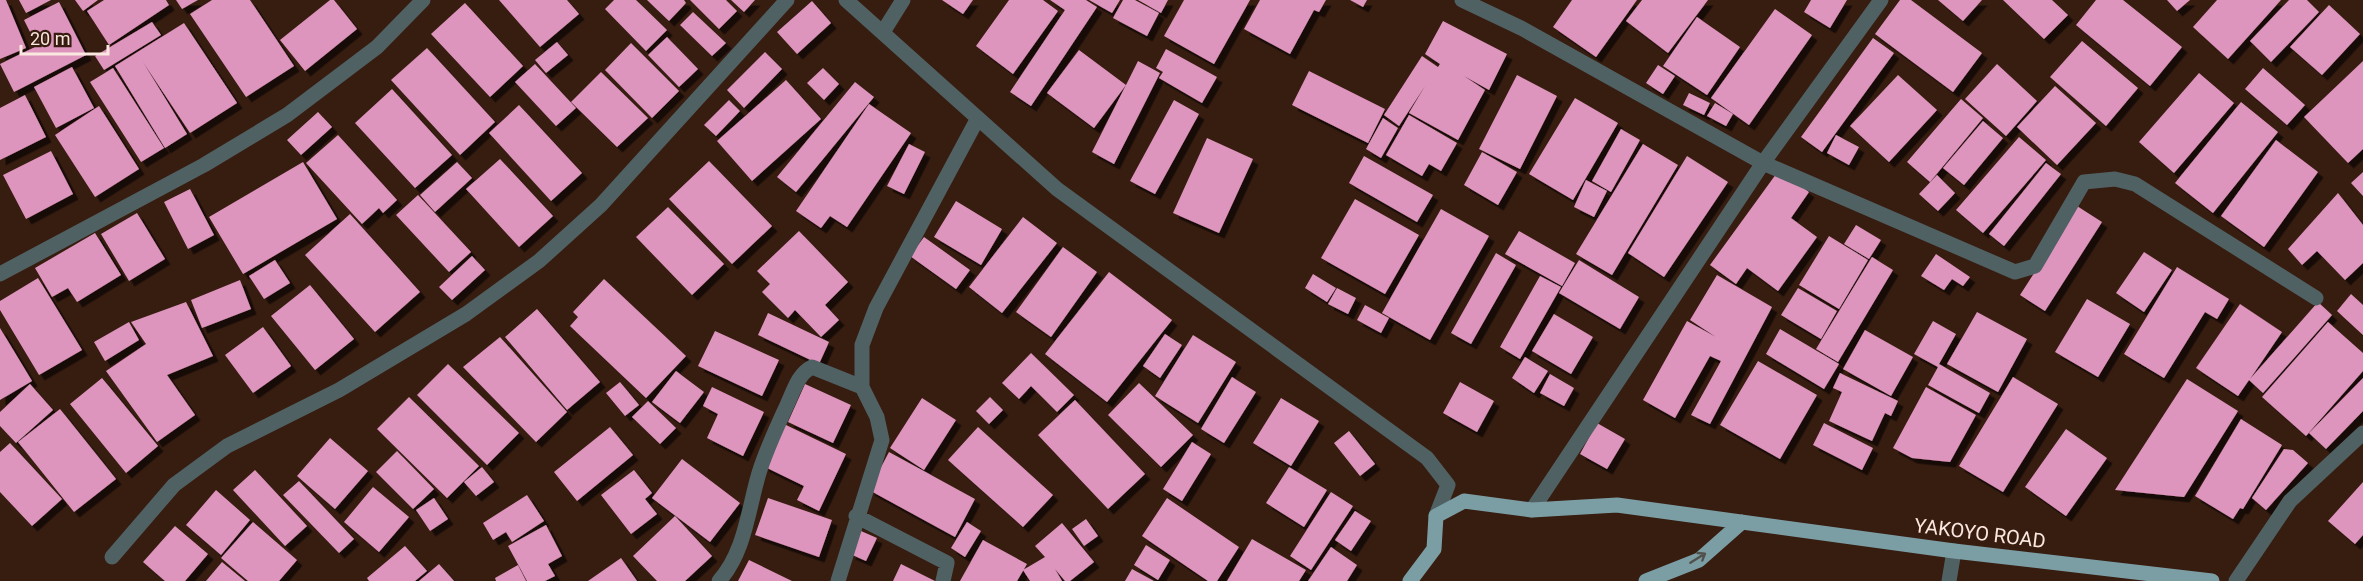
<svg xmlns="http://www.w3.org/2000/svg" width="2363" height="581" viewBox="0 0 2363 581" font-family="Roboto,sans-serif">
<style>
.building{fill:#de95bd;filter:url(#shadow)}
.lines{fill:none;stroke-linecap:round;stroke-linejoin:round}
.minor{stroke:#506164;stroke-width:15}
.major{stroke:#7b9ea5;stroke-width:15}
.oneway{stroke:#52504c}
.labels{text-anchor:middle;stroke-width:6;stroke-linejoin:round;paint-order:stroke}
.street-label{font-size:20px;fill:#fae7df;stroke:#371c10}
</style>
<defs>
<filter id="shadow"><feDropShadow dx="5.5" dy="5.5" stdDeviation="0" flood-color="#0009"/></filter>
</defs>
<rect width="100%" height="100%" fill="#371c10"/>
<path class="building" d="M0 0H6L26 48 0 59Z
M19 0H51L26 13Z
M75 0H98L83 11Z
M104 0H166L169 5 109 45 87 11Z
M176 0H198L182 9Z
M212 0H250L294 66 246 97 190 14Z
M330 0H334L357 29 305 71 280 40Z
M499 0H567L579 14 540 47Z
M614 0H636L667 30 646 51 605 9Z
M647 0H684L686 3 669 21Z
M690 0H726L737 11 719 29Z
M731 0H755L744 12Z
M942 0H973L963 14Z
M1009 0H1043L1058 11 1013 74 976 46Z
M1050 0H1086L1097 7 1031 106 1010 92 1065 10Z
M1089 0H1120L1112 13Z
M1123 0H1135L1159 13 1147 36 1113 18Z
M1138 0H1168L1161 13Z
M1184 0H1250L1214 64 1164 36Z
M1260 0H1326L1319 12 1314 10 1290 54 1244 29Z
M1350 0H1367L1363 7Z
M1572 0H1637L1596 57 1553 27Z
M1642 0H1708L1668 53 1626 21Z
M1811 0H1847L1830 28 1804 12Z
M1900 0H1911L1982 53 1953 92 1875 34Z
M1938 0H1982L1963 21Z
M2003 0H2052L2068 15 2044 39Z
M2096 0H2123L2182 47 2150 86 2076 25Z
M2167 0H2190L2177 11Z
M2217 0H2281L2228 59 2193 27Z
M2289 0H2307L2319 12 2271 62 2250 41Z
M812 1 831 23 797 54 777 32Z
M59 2 86 55 14 92 0 64 37 46 24 20Z
M465 3 523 66 490 97 431 34Z
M2329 5 2360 34 2322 75 2290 47Z
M1775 9 1812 35 1749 125 1711 98Z
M693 12 726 43 712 56 680 25Z
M1697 17 1740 47 1707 95 1663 66Z
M1443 21 1507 54 1489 90 1464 76 1485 90 1458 140 1409 113 1425 86 1399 126 1384 115 1422 56 1438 67 1440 64 1425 54Z
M152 22 161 35 104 70 95 56Z
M184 23 237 103 190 133 143 62 187 134 165 148 115 66Z
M667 37 698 69 679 87 648 55Z
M1873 38 1894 53 1822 152 1801 137Z
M2082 41 2138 88 2106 126 2050 77Z
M557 42 568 55 546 73 535 60Z
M631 43 679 91 652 118 605 70Z
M427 48 495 122 460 155 391 80Z
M1166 49 1217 77 1202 103 1159 78 1163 72 1156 68Z
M1079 50 1126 85 1138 61 1160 73 1114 164 1092 152 1126 85 1094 128 1047 93Z
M765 52 782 69 744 108 727 90Z
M2363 61V149L2348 163 2304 117Z
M535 64 576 108 556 126 515 82Z
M1997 64 2037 101 2006 136 1965 99Z
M1658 65 1675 76 1663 94 1646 83Z
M72 67 94 108 56 128 34 87Z
M113 68 164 148 141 162 90 82Z
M823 68 839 84 824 100 807 83Z
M2263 68 2305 105 2287 125 2245 89Z
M1309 71 1385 109 1368 143 1292 105Z
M601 72 648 118 617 147 571 102Z
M2199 73 2234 103 2174 173 2139 142Z
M1517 75 1557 96 1520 169 1479 149Z
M1898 75 1937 110 1889 162 1850 126Z
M786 80 821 119 752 181 717 141Z
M855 82 874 97 796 192 777 177Z
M2055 86 2096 123 2057 165 2017 127Z
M392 89 452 155 415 188 355 123Z
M1689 93 1710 103 1704 115 1683 105Z
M25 95 46 137 0 160V108Z
M1575 98 1618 123 1573 200 1529 174Z
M1961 99 1983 118 1930 182 1907 162Z
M729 100 740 111 716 136 704 125Z
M1174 100 1199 114 1155 194 1130 181Z
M2241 102 2278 132 2213 213 2175 183Z
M1715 103 1733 114 1726 126 1707 116Z
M869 104 911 133 847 227 830 216 821 228 796 211Z
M519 105 582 173 551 201 489 133Z
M99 106 139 169 95 197 55 135Z
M318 112 332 127 301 155 287 140Z
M1409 115 1457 143 1441 171 1429 164 1422 176 1386 155Z
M1383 118 1398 128 1381 158 1366 149Z
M1983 121 2003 138 1964 185 1943 168Z
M1621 129 1640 140 1611 192 1592 181Z
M338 135 397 200 383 213 379 208 362 224 306 163Z
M1836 135 1859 147 1849 165 1827 153Z
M2019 137 2046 160 1983 233 1956 210Z
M1207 138 1253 159 1219 233 1173 213Z
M2276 140 2318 172 2264 247 2221 216Z
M909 144 925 152 904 194 887 186Z
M1643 144 1678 165 1612 275 1576 254Z
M51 151 73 194 26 219 3 175Z
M1482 152 1517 172 1498 205 1464 185Z
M1364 156 1433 195 1417 222 1349 183Z
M1687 156 1728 182 1664 277 1628 253Z
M500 159 553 216 519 247 466 189Z
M709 161 772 226 732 264 669 199Z
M303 162 337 219 243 274 209 217Z
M457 162 472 178 435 212 420 195Z
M2046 163 2061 174 2004 246 1989 234Z
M1779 170 1809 192 1791 218 1817 237 1778 291 1747 268 1736 284 1710 265Z
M2363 172V196L2351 183Z
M1937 175 1955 193 1938 211 1919 194Z
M1586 180 1607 191 1594 217 1574 207Z
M190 189 214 235 188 249 164 202Z
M2338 193 2363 225V263L2345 280 2317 251 2302 265 2288 249Z
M418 195 471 252 449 272 396 215Z
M1355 199 1419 235 1385 294 1321 258Z
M956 201 1002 229 981 265 934 237Z
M2077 206 2102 222 2045 311 2020 295Z
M668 207 724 264 692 295 636 237Z
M1441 209 1489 236 1430 340 1382 313Z
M137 213 165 259 129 281 101 234Z
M350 214 420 292 375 332 305 255Z
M1023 217 1057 243 1002 313 969 287Z
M1856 225 1881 240 1869 259 1844 244Z
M799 231 848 282 825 305 839 320 821 337 795 310 788 318 762 292 770 284 757 271Z
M1519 231 1575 263 1562 286 1505 254Z
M95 233 121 275 77 302 68 288 52 297 35 268Z
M1829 236 1868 260 1839 309 1799 285Z
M924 237 970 270 956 289 910 256Z
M1063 247 1097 272 1051 337 1016 312Z
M2144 252 2172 270 2144 312 2116 293Z
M1496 253 1516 265 1471 344 1451 333Z
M1936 254 1970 277 1963 286 1952 279 1944 290 1921 276Z
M472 256 485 270 452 300 439 287Z
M1872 257 1893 270 1838 362 1816 349Z
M275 260 290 283 264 299 249 276Z
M1579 260 1639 297 1620 329 1559 293Z
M2177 267 2229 299 2217 319 2205 312 2164 378 2124 354Z
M1109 272 1172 320 1107 402 1045 354Z
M1313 274 1336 288 1327 302 1305 288Z
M1717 275 1772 307 1710 424 1691 415 1721 361 1710 356 1675 418 1643 400 1687 321 1716 337 1690 320Z
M1540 276 1561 287 1520 359 1500 347Z
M38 278 82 350 39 375 0 310V301Z
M604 279 686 356 646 398 570 326 578 317 573 312Z
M240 280 251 309 202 328 191 300Z
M310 285 354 339 315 370 271 316Z
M1337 288 1356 298 1348 314 1328 304Z
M1798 288 1837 311 1821 339 1781 315Z
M2351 294 2363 305V335L2337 311Z
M2087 299 2130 324 2098 377 2055 352Z
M186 302 213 356 167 375 195 415 157 442 106 371 146 344 131 322Z
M2318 302 2332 315 2263 393 2249 380 2238 396 2196 368 2240 304 2282 332 2250 379Z
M1365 305 1389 318 1381 333 1357 320Z
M537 309 600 382 567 410 505 337Z
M1977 312 2027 339 1998 392 1947 364Z
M768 313 829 342 819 364 758 335Z
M1554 314 1593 337 1571 374 1532 351Z
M1933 321 1956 334 1939 364 1990 393 1979 413 1928 385 1938 367 1914 354Z
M129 322 139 340 105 361 94 342Z
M2328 322 2363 353V371L2306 436 2262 397Z
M263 327 291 366 253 393 225 355Z
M0 328 32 381 0 400Z
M1780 329 1839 364 1824 389 1766 354Z
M1865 330 1913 357 1891 396 1843 369Z
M715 331 779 360 762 396 698 366Z
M1165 334 1182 345 1160 378 1143 366Z
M1193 335 1236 362 1198 423 1155 396Z
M500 337 567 412 536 442 463 367Z
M1031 353 1074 395 1057 412 1031 386 1019 399 1002 383Z
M1525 357 1548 371 1534 393 1512 378Z
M1758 361 1817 395 1780 459 1720 425Z
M448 364 519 433 487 465 417 395Z
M676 371 704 392 680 423 652 402Z
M1840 373 1898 401 1891 416 1885 413 1872 441 1829 421 1842 392 1833 388Z
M1550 374 1574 388 1564 406 1540 393Z
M1232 377 1256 392 1224 443 1201 429Z
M2013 377 2058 404 2003 492 1959 466Z
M102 378 158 446 126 473 70 404Z
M2363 378V411L2326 449 2309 433Z
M2187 379 2238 411 2184 497 2115 490Z
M620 382 639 405 625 416 606 393Z
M1460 382 1494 401 1477 432 1443 413Z
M1139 383 1193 435 1161 467 1108 415Z
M30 384 53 410 16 443 0 426V412Z
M805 384 851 405 833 443 788 422Z
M712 387 764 412 743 456 707 438 718 414 703 406Z
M1926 387 1976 415 1950 462 1912 458 1893 448Z
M409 397 479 466 447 498 377 429Z
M990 397 1003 410 989 424 976 411Z
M922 398 956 420 924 470 890 448Z
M1281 398 1319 421 1291 466 1253 443Z
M1075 400 1145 474 1108 509 1038 435Z
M648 401 676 428 660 444 632 417Z
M60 409 116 479 74 512 18 442Z
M2241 419 2282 445 2243 509 2240 508 2233 519 2195 496Z
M1597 423 1625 439 1607 469 1580 454Z
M1824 423 1873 448 1862 470 1813 445Z
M784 424 846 454 819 511 797 500 804 486 763 466Z
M610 427 633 455 577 501 554 472Z
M978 427 1053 495 1023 527 948 460Z
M2066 429 2107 458 2066 516 2025 487Z
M1349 431 1375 464 1360 476 1334 443Z
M330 438 368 471 335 509 297 476Z
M1192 442 1211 454 1182 501 1163 489Z
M10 443 62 499 32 526 0 492V452Z
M2284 449 2293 450 2308 463 2266 510 2252 498Z
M397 451 434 489 413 509 376 472Z
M889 452 975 499 955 537 869 490Z
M682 459 740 503 710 542 652 498Z
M482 467 494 482 476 496 464 482Z
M1289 467 1327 490 1304 527 1266 503Z
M255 470 307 526 285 546 233 490Z
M634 470 652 493 645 499 657 514 631 534 601 495Z
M299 481 354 539 339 553 283 495Z
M2363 482V535L2355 544 2328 521Z
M373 487 409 517 379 552 344 522Z
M216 490 250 520 221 555 186 525Z
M1331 492 1353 506 1311 570 1290 556Z
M527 495 544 521 512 542 506 532 493 540 483 523Z
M434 498 448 519 430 531 416 510Z
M768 498 832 520 819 557 755 535Z
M1167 498 1239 547 1217 581H1208L1142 536Z
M1355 511 1371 521 1351 551 1335 540Z
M675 516 712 556 685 581H657L633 556Z
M1086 519 1098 536 1084 546 1072 529Z
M253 522 297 560 279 581H248L221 558Z
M967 522 981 531 965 557 951 548Z
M1062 523 1094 562 1070 581H1065L1055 569 1062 581H1030L1023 570 1045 557 1035 546Z
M546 525 562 556 548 564 555 576 545 581H527L508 546Z
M175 526 208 554 185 581H165L143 562Z
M861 531 877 538 866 561 850 554Z
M1252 539 1306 570 1299 581H1227Z
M983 540 1027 564 1017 581H960Z
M1146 545 1170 560 1158 580 1134 565Z
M405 546 427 571 415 581H369L367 578Z
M1331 547 1357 565 1347 581H1308Z
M621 558 637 581H588Z
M749 560 792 581H738Z
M222 562 245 581H206Z
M439 564 454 581H419Z
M901 564 935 581H893Z
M518 565 526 581H496L495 578Z
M1132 569 1154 581H1125Z"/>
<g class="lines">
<path class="minor" d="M846 0 1057 189 1427 458 1448 485 1436 516
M1462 0 1523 29 1763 163 2015 272 2035 266 2084 182 2115 179 2135 184 2316 298
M883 32 903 0
M0 274 204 165 287 115 377 47 423 0
M1532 510 1763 163 1881 0
M856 516 947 563 943 581
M112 557 174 485 227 446 339 390 466 314 539 261 601 205 787 0
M719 581C745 552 748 510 759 473 766 450 777 427 787 405 794 390 798 374 812 367L862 387
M838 581 882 440 877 417 862 387V345L876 308 978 118
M1949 581 1954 551
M2236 581 2290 501 2363 433"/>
<path class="major" d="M1410 581 1434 549 1436 516 1464 501 1532 510 1617 505 1954 551 2212 581
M1646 581 1699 560 1742 522"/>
</g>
<defs><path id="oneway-shaft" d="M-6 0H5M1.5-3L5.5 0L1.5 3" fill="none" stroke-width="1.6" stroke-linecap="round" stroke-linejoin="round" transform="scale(1.5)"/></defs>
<use class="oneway" href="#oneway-shaft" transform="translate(1698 558) rotate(-32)"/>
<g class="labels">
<g class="street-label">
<text transform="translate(1980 533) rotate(7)" y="7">YAKOYO ROAD</text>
</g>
</g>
<path d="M21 45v9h87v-9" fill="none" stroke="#fae7df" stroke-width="3"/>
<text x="30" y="45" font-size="18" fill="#fae7df" stroke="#371c10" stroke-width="4.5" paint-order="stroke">20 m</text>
</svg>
